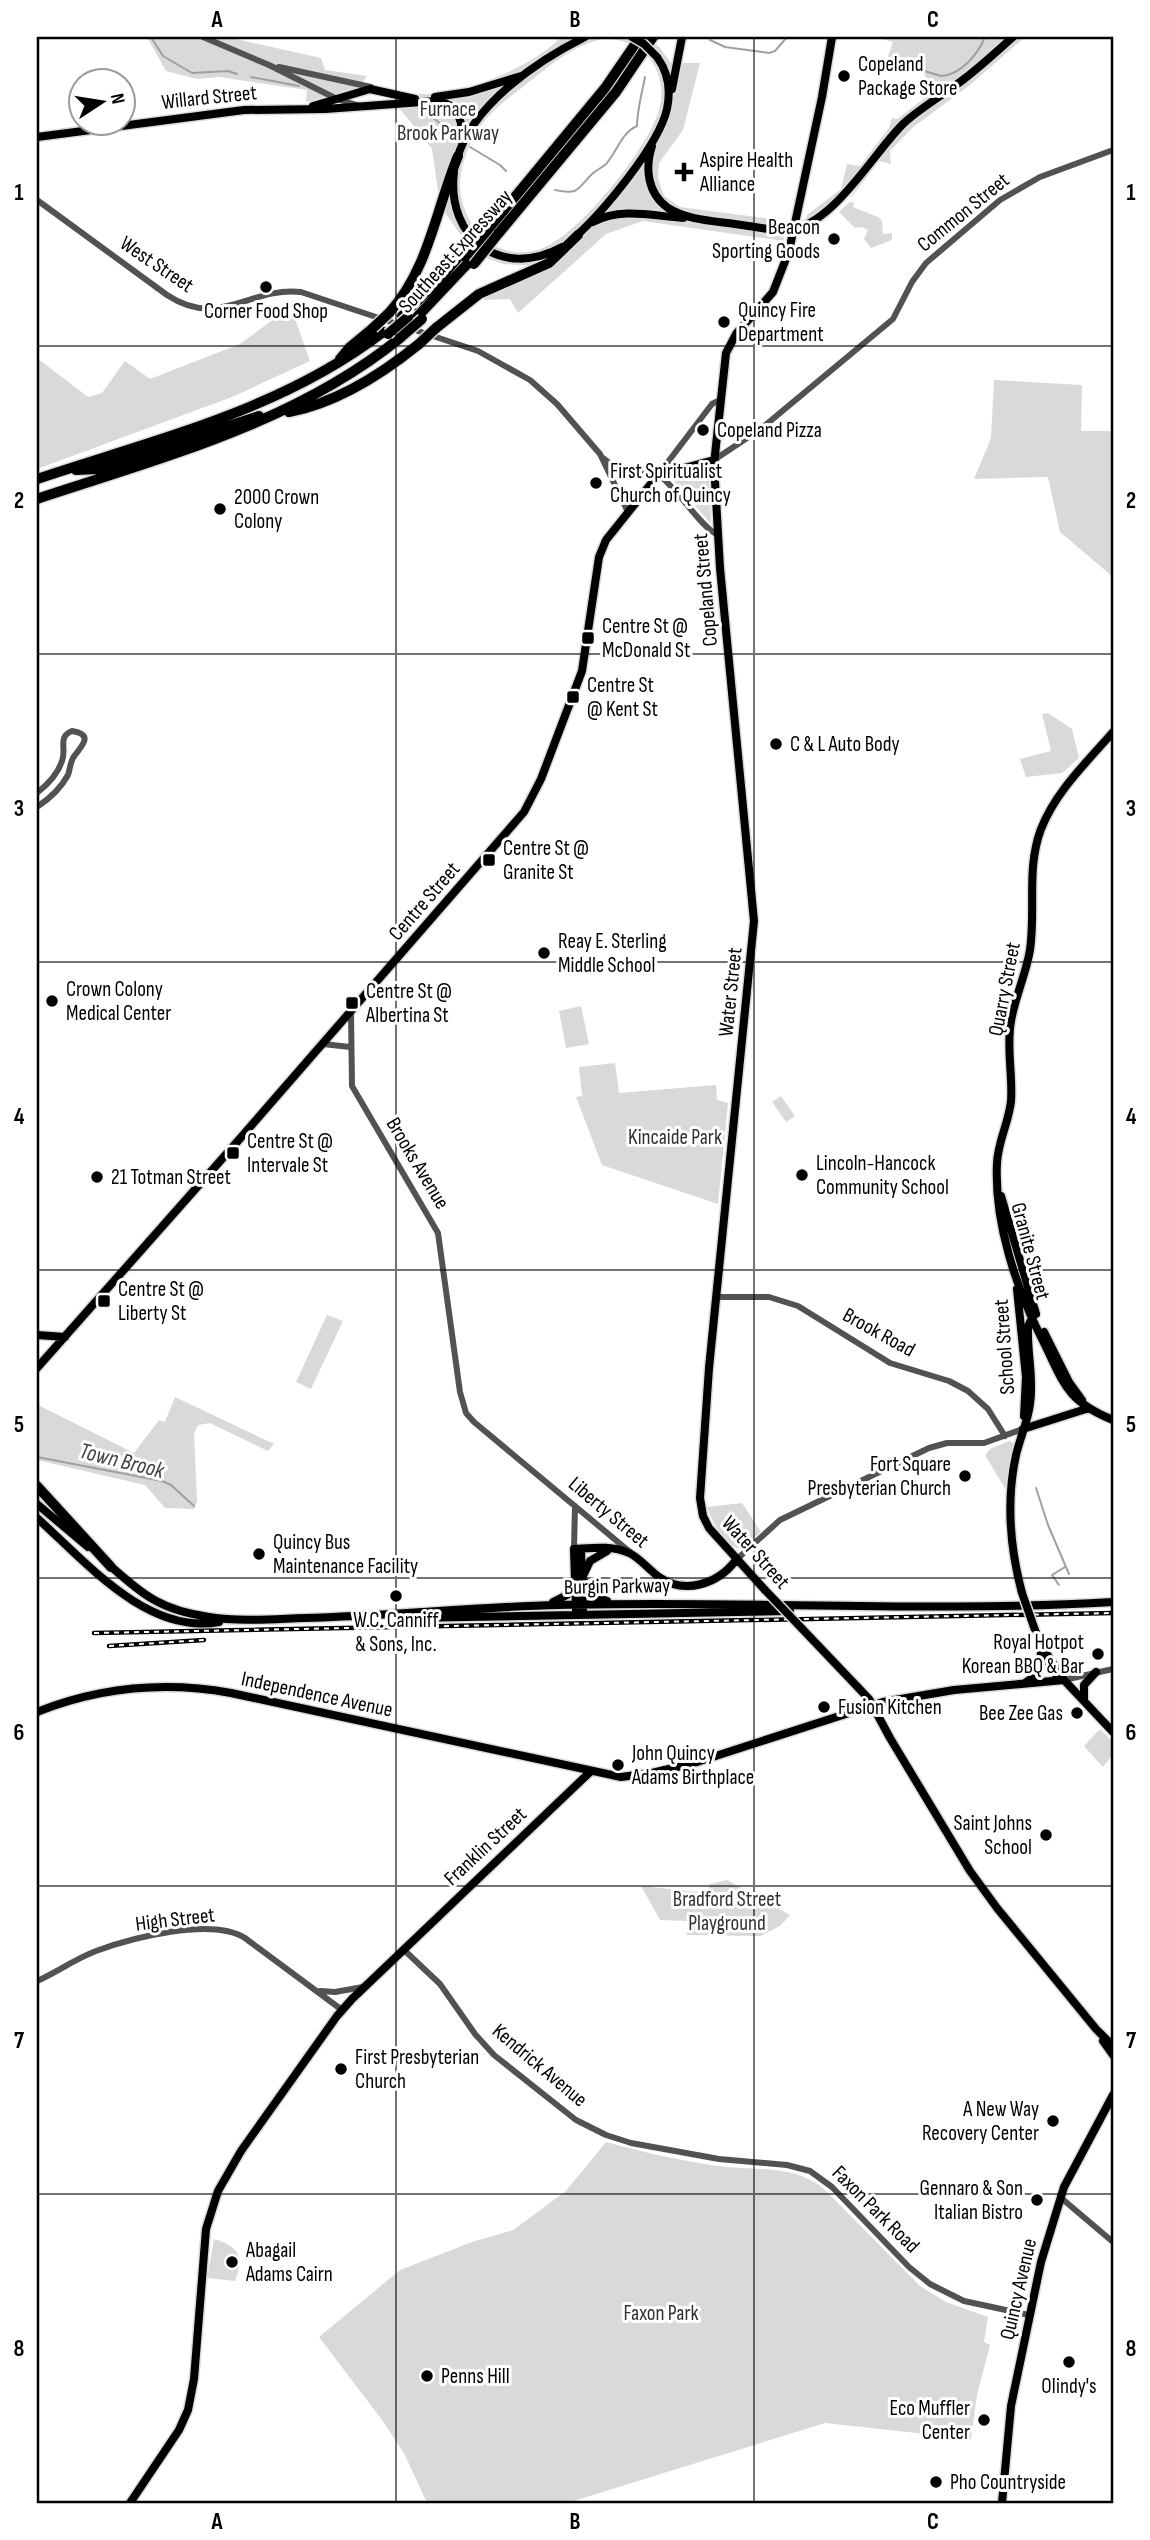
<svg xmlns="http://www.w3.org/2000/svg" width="1150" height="2540" viewBox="0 0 1150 2540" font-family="'Sofia Sans Condensed',sans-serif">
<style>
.green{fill:#d9d9d9;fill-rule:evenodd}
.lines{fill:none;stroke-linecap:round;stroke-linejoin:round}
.stream{stroke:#a0a0a0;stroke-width:2}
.major-casing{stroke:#dbdbdb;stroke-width:11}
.highway-casing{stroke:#dbdbdb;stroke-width:13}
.minor{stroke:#525252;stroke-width:6}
.major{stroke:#000;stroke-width:8}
.highway{stroke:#000;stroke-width:10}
.rail-casing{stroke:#000;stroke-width:4.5}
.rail{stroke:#fff;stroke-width:2;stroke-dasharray:5;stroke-linecap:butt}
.major-bridge-casing{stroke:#dbdbdb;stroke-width:11;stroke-linecap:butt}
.highway-bridge-casing{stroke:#dbdbdb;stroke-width:13;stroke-linecap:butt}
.major-bridge{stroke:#000;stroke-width:8}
.highway-bridge{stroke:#000;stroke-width:10}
.grid{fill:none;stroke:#000;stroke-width:2;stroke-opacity:0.55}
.poi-dot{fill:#000;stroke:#fff;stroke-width:2.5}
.labels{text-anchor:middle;stroke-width:6;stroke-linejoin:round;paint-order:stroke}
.poi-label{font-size:21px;fill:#000;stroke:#fff;text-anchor:start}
.street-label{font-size:21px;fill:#000;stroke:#fff}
.park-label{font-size:21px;fill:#303030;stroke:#fff}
.water-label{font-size:23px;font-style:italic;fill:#414141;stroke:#fff}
.neatline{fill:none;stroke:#000;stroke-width:2.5}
.grid-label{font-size:23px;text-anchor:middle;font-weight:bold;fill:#000}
</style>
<rect width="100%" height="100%" fill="#fff"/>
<path class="green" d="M147 37H227L321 58 325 70 367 76 359 87 306 102 307 90 219 77 197 79 166 71Z
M561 37H648L660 48 671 63H700L683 130 659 163 658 178 664 196 680 207 788 221 782 246 777 240 643 221 606 234 518 313 510 299 484 300 483 297 552 267 503 264 487 258 466 243 440 205 432 149 400 109 404 92C446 103 532 69 561 37ZM603 39C621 39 639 44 650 59 661 73 664 93 659 110 648 148 582 231 545 247 500 267 460 228 460 183 461 169 465 155 471 142 484 114 510 97 534 78 554 62 577 44 603 39Z
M876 37H1025L970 85 912 128 890 151 891 164 879 161 850 199 858 186 833 213 804 237 807 215 841 189 847 164 860 166 889 128 892 118 897 119 930 94 924 72 898 66 887 59 893 42Z
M850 202 854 203 853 207 880 218 882 222 883 234 892 233V240L871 248 864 239 868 230 862 227 855 228 839 212Z
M274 319H295L310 361 232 397 37 469V358L88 397 102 393 125 361 150 379 240 344Z
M994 380 1082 385 1081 431H1113V577L1060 532 1048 477 974 479 991 438Z
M703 472 709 476 711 524 673 480Z
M1048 713 1072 729 1079 758 1062 773 1026 777 1020 759 1051 751 1042 714Z
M581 1006 589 1044 566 1048 559 1011Z
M615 1063 619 1093 716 1085 717 1100 728 1103 718 1204 602 1165 576 1097 582 1096 579 1067Z
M781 1096 795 1116 786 1122 772 1102Z
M327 1315 343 1321 311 1389 296 1382Z
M175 1397 274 1444 268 1451 210 1423 198 1425 194 1433 197 1502 194 1509 165 1508 145 1485 37 1460 38 1405 134 1453 159 1420 165 1422Z
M1009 1441 1012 1442 1014 1446 1009 1487 1006 1490 985 1455 990 1449Z
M742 1503 761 1532 741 1549C723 1546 713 1522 707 1507Z
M1100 1729 1113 1742V1754L1103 1767 1084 1746Z
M727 1880 790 1915 780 1926 761 1936 687 1935V1921L660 1920 641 1886 708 1893 710 1884Z
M606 2142C643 2152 681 2161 718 2166 754 2171 793 2164 823 2188L920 2286 946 2302 988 2317 984 2342 990 2345 977 2395 971 2439 825 2423 567 2503H427L404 2453 382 2420 319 2337 400 2270 472 2242 513 2230 566 2191Z
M214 2239C240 2247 244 2257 235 2281L207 2278Z"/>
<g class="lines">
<path class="stream" d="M151 37 163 56 192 73 228 71 237 74
M710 40 725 47 769 53 775 51 787 37
M898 63 941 76C961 75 978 54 985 37
M251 77 299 86
M428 114 450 131
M470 147 500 165 506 171
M555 190C580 195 577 189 592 174 596 170 602 168 606 164 617 152 621 133 637 126 637 111 642 93 645 77
M37 1457 162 1481 171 1485 194 1506
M1036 1488 1048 1525 1069 1574
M1059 1585 1052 1575 1065 1567"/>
<g class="major-casing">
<path id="major" d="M672 89 682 37
M435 97 469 92 521 76
M313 106 370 89 415 99
M37 137 244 110 325 109 436 101C457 103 464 121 461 140
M652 146C645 168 647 193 668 208 687 220 713 221 735 224 752 226 771 231 788 230 833 226 874 152 904 123 923 106 945 94 964 79 981 66 997 51 1013 37
M457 159C472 105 537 61 585 37
M454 172C446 239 502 280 562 247
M593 222C622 207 652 216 683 218
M575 237C603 212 659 145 667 109 671 90 668 72 657 57
M1113 732C1087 762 1056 791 1041 829 1026 869 1036 909 1030 950 1026 974 1015 997 1011 1021 1006 1047 1013 1075 1011 1101 1009 1122 998 1141 997 1163 994 1222 1016 1288 1043 1341 1064 1383 1066 1401 1113 1420
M1001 1196 1036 1314
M1017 1289 1026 1377 1024 1416
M1044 1332 1069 1382 1082 1400
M37 1335 65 1337
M37 1368 237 1142 524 812 541 779 582 671 599 557 606 540 658 475 714 460
M1023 1429 1089 1408
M37 1504 88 1547
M37 1518C86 1562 147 1635 219 1622
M581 1549 583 1609
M108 1564C145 1596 160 1610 209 1617 240 1622 273 1619 304 1618 389 1616 473 1607 558 1605 743 1600 928 1613 1113 1602
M765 1590 709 1528 703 1516 700 1498 709 1368 754 921 720 568 714 464 726 353 736 334 773 292 789 251 822 97 832 37
M1022 1593C1010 1548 1006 1501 1016 1455 1020 1438 1028 1421 1030 1404 1034 1378 1027 1354 1028 1329 1028 1320 1035 1319 1035 1310
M607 1601 593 1595 582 1578 590 1561 607 1551
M553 1602 567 1595 574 1584
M576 1610 574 1549C592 1548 612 1545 629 1553 640 1558 648 1569 659 1577 685 1595 718 1584 736 1560
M408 1618 790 1611
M1035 1630C1042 1648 1045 1670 1064 1680
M810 1637 869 1699 890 1738 970 1871 997 1908 1096 2029 1113 2046
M1040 1644 1064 1680 1113 1732
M1025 1683C1038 1675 1041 1665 1041 1650
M1084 1701V1685L1096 1672
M37 1712C100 1687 164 1681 231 1693L621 1777 652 1773 694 1763 883 1702 954 1690 1064 1680
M1103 2041 1113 2055
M130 2503 179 2430 188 2410 194 2379 206 2229 218 2191 241 2151 337 2016 352 1999 590 1772
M1002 2503 1011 2406 1041 2262 1064 2187 1113 2095"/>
</g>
<g class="highway-casing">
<path id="highway" d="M490 227 605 88 640 37
M498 234 616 92 653 37
M389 313C429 269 436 209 458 156
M402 316 437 282 461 254
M417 317 470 261
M436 328 479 294 549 263 578 235
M340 359 350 347 373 328
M289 412C336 403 382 374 419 344
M76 470 98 469 259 416
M37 479C156 439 282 410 383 332
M37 499C163 457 295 423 400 338
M37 1486 111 1567"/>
</g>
<path class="minor" d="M203 37 269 65 337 99 357 105
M279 67 371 87
M37 200 167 295C220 330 250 286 301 292L478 351 530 380 557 404 600 454 628 512
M603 458C624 476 644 465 660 476 676 487 704 531 717 534
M714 460 762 428 893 319 912 282 926 263 1000 200 1040 177 1113 150
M658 475 712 404 720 400
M37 793C47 785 58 774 62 761 67 748 57 737 72 731 97 735 78 749 73 758 70 764 70 769 68 775 61 788 49 799 37 807
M351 1012 352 1086 438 1233 460 1392 466 1413 474 1422 630 1552
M323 1044 350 1047
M717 1297H769L798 1306 890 1363 949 1381 968 1391 988 1409 1005 1436
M574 1549 575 1506
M736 1560 780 1520 929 1448 947 1443H984L1023 1429
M1064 1680 1113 1669
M403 1949 440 1984 475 2034 494 2055 576 2120 606 2135 631 2143 719 2159 787 2165 810 2171 832 2187 909 2267 930 2284 964 2301 1029 2315
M37 1981C57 1972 75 1959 96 1951 131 1938 211 1917 245 1938L342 2010
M320 1991 335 1992 363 1987
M1060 2197 1113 2242"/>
<use href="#major" class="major"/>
<use href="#highway" class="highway"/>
<g class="rail-casing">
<path id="rail" d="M94 1633 1113 1613
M109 1646 204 1640"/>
</g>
<use href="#rail" class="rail"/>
<g class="major-bridge-casing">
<path id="major-bridge" d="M632 37 644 44 657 57
M765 1590 810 1637
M1022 1593 1035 1630"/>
</g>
<g class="highway-bridge-casing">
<path id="highway-bridge" d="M465 257 490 227
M474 264 498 234
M373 328 389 313
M388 334 408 317
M400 338 422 319
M419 344 436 328"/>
</g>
<use href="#major-bridge" class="major-bridge"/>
<use href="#highway-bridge" class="highway-bridge"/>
</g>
<path class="grid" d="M396 37V2503M754 37V2503M37 346H1113M37 654H1113M37 962H1113M37 1270H1113M37 1578H1113M37 1886H1113M37 2194H1113"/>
<g class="poi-dot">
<circle cx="844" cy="76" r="7"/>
<path d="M680.5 161.5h7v7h7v7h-7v7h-7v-7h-7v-7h7z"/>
<circle cx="834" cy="239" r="7"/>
<circle cx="266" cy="287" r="7"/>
<circle cx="724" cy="322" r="7"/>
<circle cx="703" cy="430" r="7"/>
<circle cx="596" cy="483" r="7"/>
<circle cx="220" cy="509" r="7"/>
<rect x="581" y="631" width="14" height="14" rx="3.5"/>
<rect x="566" y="690" width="14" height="14" rx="3.5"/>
<circle cx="776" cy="744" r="7"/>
<rect x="482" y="853" width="14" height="14" rx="3.5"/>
<circle cx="544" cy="953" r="7"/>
<circle cx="52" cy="1001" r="7"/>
<rect x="345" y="996" width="14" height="14" rx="3.5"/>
<rect x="226" y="1146" width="14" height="14" rx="3.5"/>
<circle cx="802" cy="1175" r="7"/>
<circle cx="97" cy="1177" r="7"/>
<rect x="97" y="1294" width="14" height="14" rx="3.5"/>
<circle cx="965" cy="1476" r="7"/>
<circle cx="259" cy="1554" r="7"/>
<circle cx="396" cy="1596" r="7"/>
<circle cx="1098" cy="1654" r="7"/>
<circle cx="824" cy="1707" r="7"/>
<circle cx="1077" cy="1713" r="7"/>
<circle cx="618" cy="1765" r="7"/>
<circle cx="1046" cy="1835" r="7"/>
<circle cx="341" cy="2069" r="7"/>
<circle cx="1053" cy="2121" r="7"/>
<circle cx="1037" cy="2200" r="7"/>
<circle cx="232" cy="2262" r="7"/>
<circle cx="1069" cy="2362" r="7"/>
<circle cx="427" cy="2376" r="7"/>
<circle cx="984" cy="2420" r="7"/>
<circle cx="936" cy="2482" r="7"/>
</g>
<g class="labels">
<g class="poi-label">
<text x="858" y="71">Copeland<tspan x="858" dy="24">Package Store</tspan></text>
<text x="700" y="167">Aspire Health<tspan x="700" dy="24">Alliance</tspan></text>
<text x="820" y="234" text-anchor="end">Beacon<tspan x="820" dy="24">Sporting Goods</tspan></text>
<text x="738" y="317">Quincy Fire<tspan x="738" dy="24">Department</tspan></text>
<text x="266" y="318" text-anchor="middle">Corner Food Shop</text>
<text x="717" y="437">Copeland Pizza</text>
<text x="610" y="478">First Spiritualist<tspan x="610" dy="24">Church of Quincy</tspan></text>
<text x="234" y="504">2000 Crown<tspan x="234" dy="24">Colony</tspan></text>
<text x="602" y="633">Centre St @<tspan x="602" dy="24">McDonald St</tspan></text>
<text x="587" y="692">Centre St<tspan x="587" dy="24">@ Kent St</tspan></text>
<text x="790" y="751">C &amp; L Auto Body</text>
<text x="503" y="855">Centre St @<tspan x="503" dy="24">Granite St</tspan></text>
<text x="558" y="948">Reay E. Sterling<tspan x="558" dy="24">Middle School</tspan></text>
<text x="66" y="996">Crown Colony<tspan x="66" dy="24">Medical Center</tspan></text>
<text x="366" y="998">Centre St @<tspan x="366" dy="24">Albertina St</tspan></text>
<text x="247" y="1148">Centre St @<tspan x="247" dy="24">Intervale St</tspan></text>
<text x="816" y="1170">Lincoln-Hancock<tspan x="816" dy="24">Community School</tspan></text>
<text x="111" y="1184">21 Totman Street</text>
<text x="118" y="1296">Centre St @<tspan x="118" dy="24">Liberty St</tspan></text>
<text x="951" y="1471" text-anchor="end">Fort Square<tspan x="951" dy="24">Presbyterian Church</tspan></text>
<text x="273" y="1549">Quincy Bus<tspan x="273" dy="24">Maintenance Facility</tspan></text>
<text x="396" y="1627" text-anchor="middle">W.C. Canniff<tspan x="396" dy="24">&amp; Sons, Inc.</tspan></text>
<text x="1084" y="1649" text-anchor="end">Royal Hotpot<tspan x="1084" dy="24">Korean BBQ &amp; Bar</tspan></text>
<text x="838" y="1714">Fusion Kitchen</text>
<text x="1063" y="1720" text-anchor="end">Bee Zee Gas</text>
<text x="632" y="1760">John Quincy<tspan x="632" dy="24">Adams Birthplace</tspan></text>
<text x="1032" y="1830" text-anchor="end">Saint Johns<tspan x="1032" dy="24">School</tspan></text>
<text x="355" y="2064">First Presbyterian<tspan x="355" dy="24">Church</tspan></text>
<text x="1039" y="2116" text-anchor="end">A New Way<tspan x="1039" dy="24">Recovery Center</tspan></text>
<text x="1023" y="2195" text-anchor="end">Gennaro &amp; Son<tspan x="1023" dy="24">Italian Bistro</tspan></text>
<text x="246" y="2257">Abagail<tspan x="246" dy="24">Adams Cairn</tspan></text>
<text x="441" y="2383">Penns Hill</text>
<text x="1069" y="2393" text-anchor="middle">Olindy's</text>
<text x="970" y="2415" text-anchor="end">Eco Muffler<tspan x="970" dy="24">Center</tspan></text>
<text x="950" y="2489">Pho Countryside</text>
</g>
<g class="street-label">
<text transform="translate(209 97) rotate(-6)" y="7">Willard Street</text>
<text transform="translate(963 212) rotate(-39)" y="7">Common Street</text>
<text transform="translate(455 251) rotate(-48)" y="7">Southeast Expressway</text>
<text transform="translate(157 264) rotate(34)" y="7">West Street</text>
<text transform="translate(705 590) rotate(-95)" y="7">Copeland Street</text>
<text transform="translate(424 901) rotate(-49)" y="7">Centre Street</text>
<text transform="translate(1004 989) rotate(-79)" y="7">Quarry Street</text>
<text transform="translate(730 992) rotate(-84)" y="7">Water Street</text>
<text transform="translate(418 1163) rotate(59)" y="7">Brooks Avenue</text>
<text transform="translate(1031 1251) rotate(75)" y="7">Granite Street</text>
<text transform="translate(879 1332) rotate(29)" y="7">Brook Road</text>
<text transform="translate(1004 1347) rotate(-94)" y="7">School Street</text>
<text transform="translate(609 1512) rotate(40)" y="7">Liberty Street</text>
<text transform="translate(756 1552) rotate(48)" y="7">Water Street</text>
<text transform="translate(617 1586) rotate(-1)" y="7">Burgin Parkway</text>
<text transform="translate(317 1694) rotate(12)" y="7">Independence Avenue</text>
<text transform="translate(485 1846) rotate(-43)" y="7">Franklin Street</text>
<text transform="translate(175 1919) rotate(-7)" y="7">High Street</text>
<text transform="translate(540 2065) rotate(40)" y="7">Kendrick Avenue</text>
<text transform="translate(876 2209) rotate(45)" y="7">Faxon Park Road</text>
<text transform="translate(1018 2289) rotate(-77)" y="7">Quincy Avenue</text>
</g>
<g class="park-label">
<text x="448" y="116">Furnace<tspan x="448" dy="24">Brook Parkway</tspan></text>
<text x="675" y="1144">Kincaide Park</text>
<text x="727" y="1906">Bradford Street<tspan x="727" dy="24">Playground</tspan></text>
<text x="661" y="2320">Faxon Park</text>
</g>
<g class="water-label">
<text transform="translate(122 1460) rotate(14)" y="8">Town Brook</text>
</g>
</g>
<rect width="1150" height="2540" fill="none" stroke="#ffffff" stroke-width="77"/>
<g transform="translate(102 102) rotate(78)"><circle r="33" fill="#ffffff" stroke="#999999" stroke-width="2"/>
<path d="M0-5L12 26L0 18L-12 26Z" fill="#000000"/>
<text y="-10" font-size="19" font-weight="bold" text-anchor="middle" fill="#000000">N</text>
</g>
<rect x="38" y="38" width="1074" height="2464" class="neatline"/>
<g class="grid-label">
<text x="217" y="27">A</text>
<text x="575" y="27">B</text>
<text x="933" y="27">C</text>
<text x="19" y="200">1</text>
<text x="1131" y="200">1</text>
<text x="19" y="508">2</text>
<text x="1131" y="508">2</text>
<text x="19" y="816">3</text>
<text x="1131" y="816">3</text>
<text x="19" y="1124">4</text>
<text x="1131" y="1124">4</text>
<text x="19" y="1432">5</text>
<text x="1131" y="1432">5</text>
<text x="19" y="1740">6</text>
<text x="1131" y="1740">6</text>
<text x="19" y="2048">7</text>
<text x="1131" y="2048">7</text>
<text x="19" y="2356">8</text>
<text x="1131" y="2356">8</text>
<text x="217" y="2529">A</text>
<text x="575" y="2529">B</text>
<text x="933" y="2529">C</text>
</g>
</svg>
